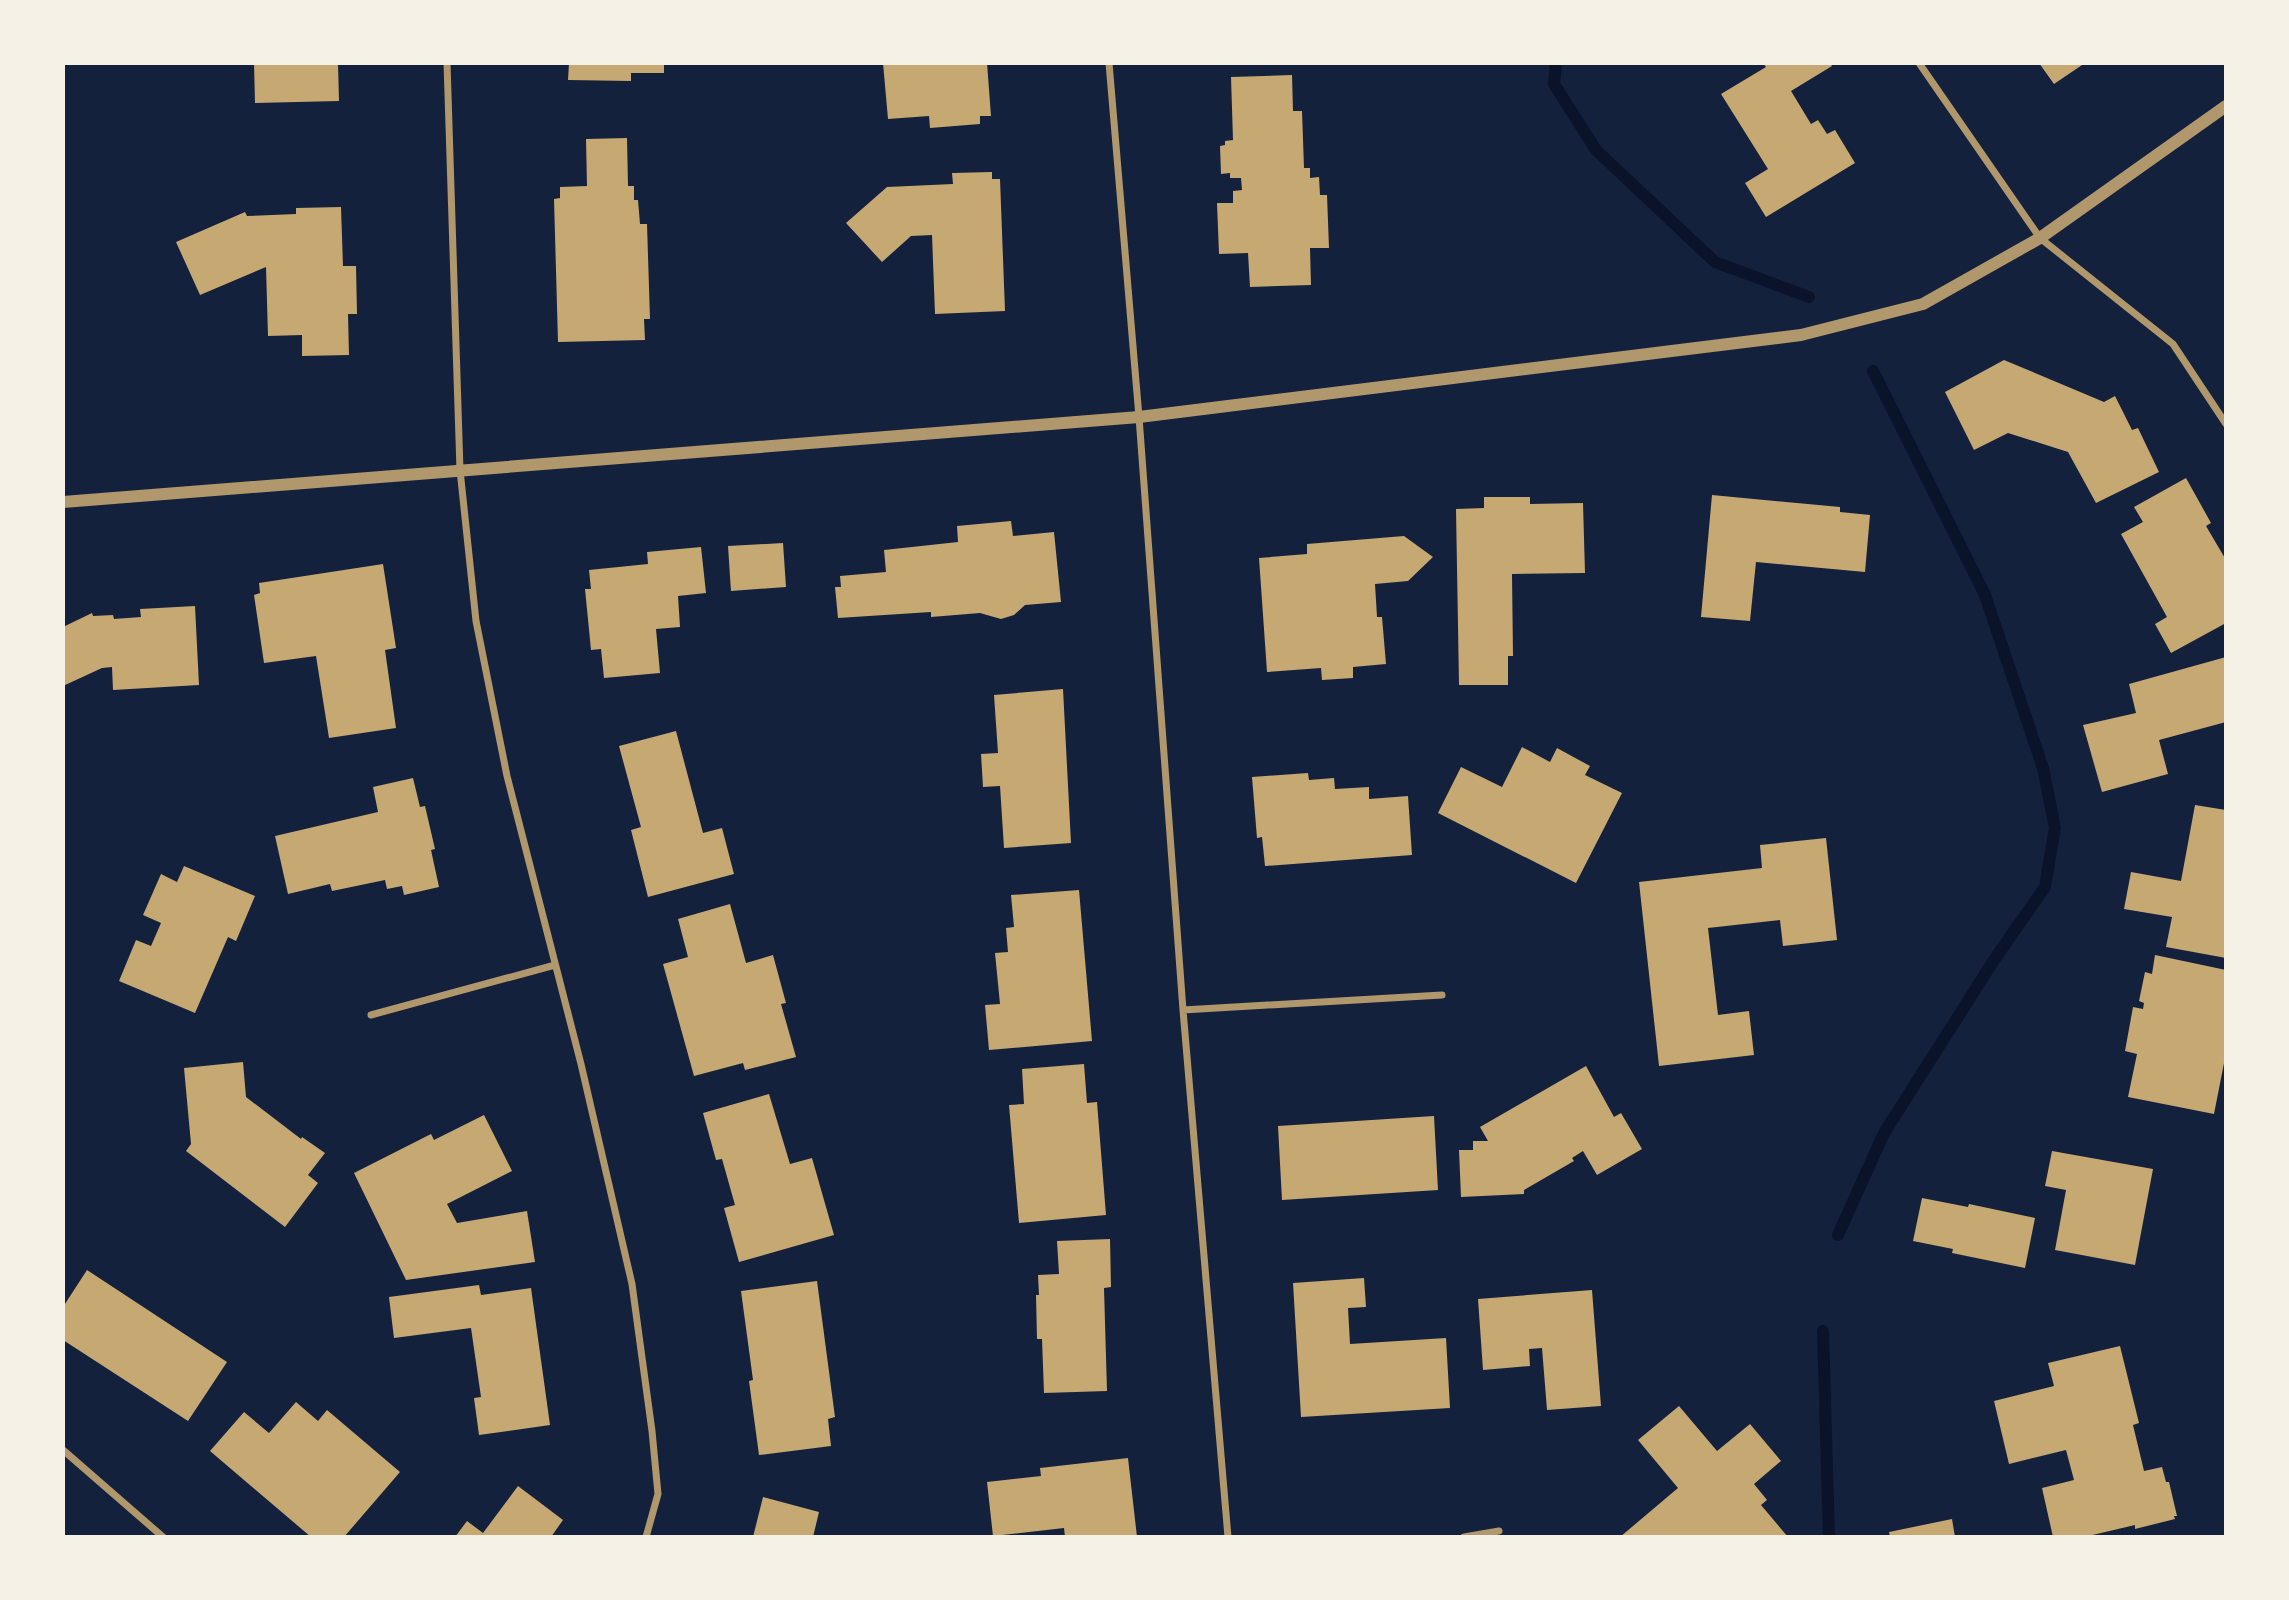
<svg xmlns="http://www.w3.org/2000/svg" width="2289" height="1600" viewBox="0 0 2289 1600" font-family="Ubuntu,sans-serif">
<style>
.lines{fill:none;stroke-linecap:round;stroke-linejoin:round}
.stream{stroke:#0b132b;stroke-width:12}
.building{fill:#c6a872}
.minor{stroke:#b1986c;stroke-width:7}
.tertiary{stroke:#b1986c;stroke-width:12}
</style>
<rect width="100%" height="100%" fill="#14213d"/>
<g class="lines">
<path class="stream" d="M1556 63 1554 84 1596 150 1715 262 1809 297
M1838 1235 1884 1133 1994 960 2045 887 2055 828 2043 768 1985 595 1873 371
M1823 1331 1829 1537"/>
</g>
<path class="building" d="M254 63H338L339 101 255 103Z
M569 63H664V73H631V81L568 80Z
M883 63H987L991 116H980V124L930 128 929 116 888 119Z
M1763 63H1830L1832 66 1791 91 1811 124 1818 120 1827 134 1835 130 1855 163 1766 217 1745 183 1768 169 1721 94 1766 67Z
M2039 63H2085L2054 84Z
M1292 75 1293 111H1302L1304 168H1310V178L1319 177 1320 195H1327L1329 248H1310L1311 285 1250 287 1248 253 1219 254 1217 203H1233V191L1242 190 1241 178H1230V173L1221 174 1220 146 1225 145V141L1233 140 1231 77Z
M627 138 628 186H634V200H638L640 224H647L650 319H644L645 340 558 342 554 199 560 198V187L587 186 586 139Z
M992 172V179H1000L1005 311 935 314 932 235 911 236 882 262 846 223 887 187 953 184 952 173Z
M341 207 343 266H356L357 314H348L349 355 302 356V335L268 336 266 267 200 295 176 242 245 212 247 216 296 214V208Z
M2004 360 2104 402 2115 396 2132 430 2138 428 2159 472 2096 503 2068 452 2008 433 1974 450 1945 392Z
M2186 478 2211 523 2206 526 2226 560V623L2171 653 2155 624 2167 617 2121 534 2143 522 2134 507Z
M1712 495 1840 507V512L1870 515 1865 572 1756 562 1750 621 1701 617Z
M1484 497H1530V504L1583 503 1585 573 1512 574 1513 656H1508V685H1459L1456 509 1484 508Z
M1011 521 1013 536 1054 532 1061 602 1025 605 1014 615 1001 619 980 613 931 617V612L838 618 835 587H841L840 576 886 572 884 550 958 542 957 526Z
M1404 536 1433 557 1408 581 1375 584 1377 617H1382L1386 664 1353 667V678L1322 680 1321 668 1267 672 1259 558 1307 554V544Z
M783 543 786 587 731 591 728 546Z
M701 547 706 593 678 596 680 627 656 629 660 673 604 678 601 649 591 650 585 589H591L589 570 648 564 647 552Z
M383 564 396 648 385 650 396 728 329 738 316 656 264 663 254 595 260 593 259 583Z
M195 606 199 685 113 690 112 667 102 668 63 686V627L92 613 93 616 113 615 114 619 141 617 140 609Z
M2226 657V722L2159 740 2168 774 2102 792 2083 725 2136 713 2129 684Z
M1063 689 1071 843 1004 848 1000 786 983 787 981 754 998 753 994 695Z
M676 731 703 833 722 828 734 874 648 897 631 830 641 827 619 746Z
M1522 747 1550 762 1557 748 1590 766 1585 775 1622 793 1576 883 1438 813 1461 767 1502 787Z
M1308 773 1309 780 1334 778 1335 789 1369 787V799L1408 796 1412 855 1265 866 1262 837 1257 838 1252 777Z
M413 778 420 807 425 806 435 849 431 850 439 887 404 895 402 886 387 889 385 880 332 891 330 884 288 894 275 836 378 812 373 787Z
M2195 805 2226 810V958L2166 947 2172 917 2124 909 2131 872 2181 881Z
M1826 838 1837 940 1783 946 1780 920 1708 928 1718 1015 1749 1011 1754 1055 1659 1066 1639 882 1762 868 1760 845Z
M184 866 255 896 236 941 228 937 195 1013 119 981 136 940 151 946 161 923 143 915 161 874 177 882Z
M1079 890 1092 1041 989 1050 985 1005 1000 1004 995 953 1008 952 1006 928 1014 927 1011 895Z
M730 904 746 963 773 955 786 1003 781 1004 796 1057 745 1070 743 1063 694 1076 663 964 688 957 678 919Z
M2155 955 2226 970V1053L2214 1114 2128 1097 2137 1054 2125 1051 2133 1007 2143 1009 2144 1003 2139 1001 2145 972 2152 974Z
M243 1062 246 1097 301 1139 302 1137 325 1153 308 1175 318 1183 285 1227 186 1151 191 1144 184 1068Z
M1084 1064 1087 1103 1097 1102 1106 1215 1019 1223 1009 1105 1024 1104 1022 1069Z
M1586 1066 1614 1117 1621 1113 1642 1149 1597 1175 1583 1151 1572 1158 1574 1161 1524 1190V1194L1461 1197 1459 1150H1473V1141H1488L1480 1127Z
M769 1094 790 1164 812 1158 834 1235 739 1262 724 1208 735 1205 722 1159 716 1160 703 1113Z
M484 1115 512 1171 447 1204 457 1223 527 1211 535 1262 406 1280 354 1173 431 1134 434 1140Z
M1434 1116 1438 1190 1282 1200 1278 1126Z
M2052 1151 2153 1169 2135 1265 2055 1250 2066 1190 2045 1186Z
M1922 1198 1968 1207 1969 1204 2035 1218 2025 1268 1952 1253 1953 1249 1913 1241Z
M1110 1239 1111 1287 1104 1288 1107 1391 1044 1393 1042 1339H1037L1036 1295H1039L1038 1275 1059 1274 1057 1241Z
M87 1270 227 1362 188 1421 63 1340V1307Z
M1364 1278 1366 1307 1348 1308 1350 1344 1446 1338 1450 1408 1301 1417 1293 1283Z
M817 1281 835 1417 828 1419 831 1446 759 1455 749 1381 753 1380 741 1291Z
M479 1285 481 1295 531 1288 550 1425 479 1435 474 1398 481 1397 471 1328 394 1338 389 1297Z
M1592 1290 1601 1406 1547 1410 1542 1348 1529 1349 1530 1366 1483 1370 1478 1299Z
M2120 1346 2139 1423 2133 1425 2144 1471 2162 1467 2166 1482H2169L2177 1516H2174L2175 1519 2135 1529V1525L2084 1537H2067L2066 1535 2053 1537 2042 1488 2074 1480 2066 1450 2009 1464 1994 1401 2054 1386 2048 1363Z
M296 1402 318 1421 327 1410 400 1472 344 1537H311L210 1451 244 1412 269 1433Z
M1679 1406 1717 1451 1750 1424 1781 1461 1754 1484 1767 1500 1761 1505 1788 1537H1620L1678 1488 1638 1440Z
M1128 1458 1137 1537H1065L1064 1528 993 1536 987 1482 1041 1476 1040 1468Z
M518 1486 563 1520 551 1537H455L467 1521 483 1533Z
M763 1497 819 1512 813 1537H753Z
M1952 1519 1955 1537H1890L1889 1532Z"/>
<g class="lines">
<path class="minor" d="M447 63 460 470 476 621 507 776 581 1064 632 1284 652 1431 658 1494 646 1537
M1109 63 1139 417 1183 1010 1228 1537
M1919 63 2040 238 2173 344 2226 424
M1183 1010 1442 995
M371 1015 555 965
M63 1450 163 1537
M1464 1537 1499 1531"/>
<path class="tertiary" d="M63 502 1139 417 1801 335 1923 304 2040 238 2226 106"/>
</g>
<rect width="2289" height="1600" fill="none" stroke="#f6f1e7" stroke-width="130"/>
</svg>
